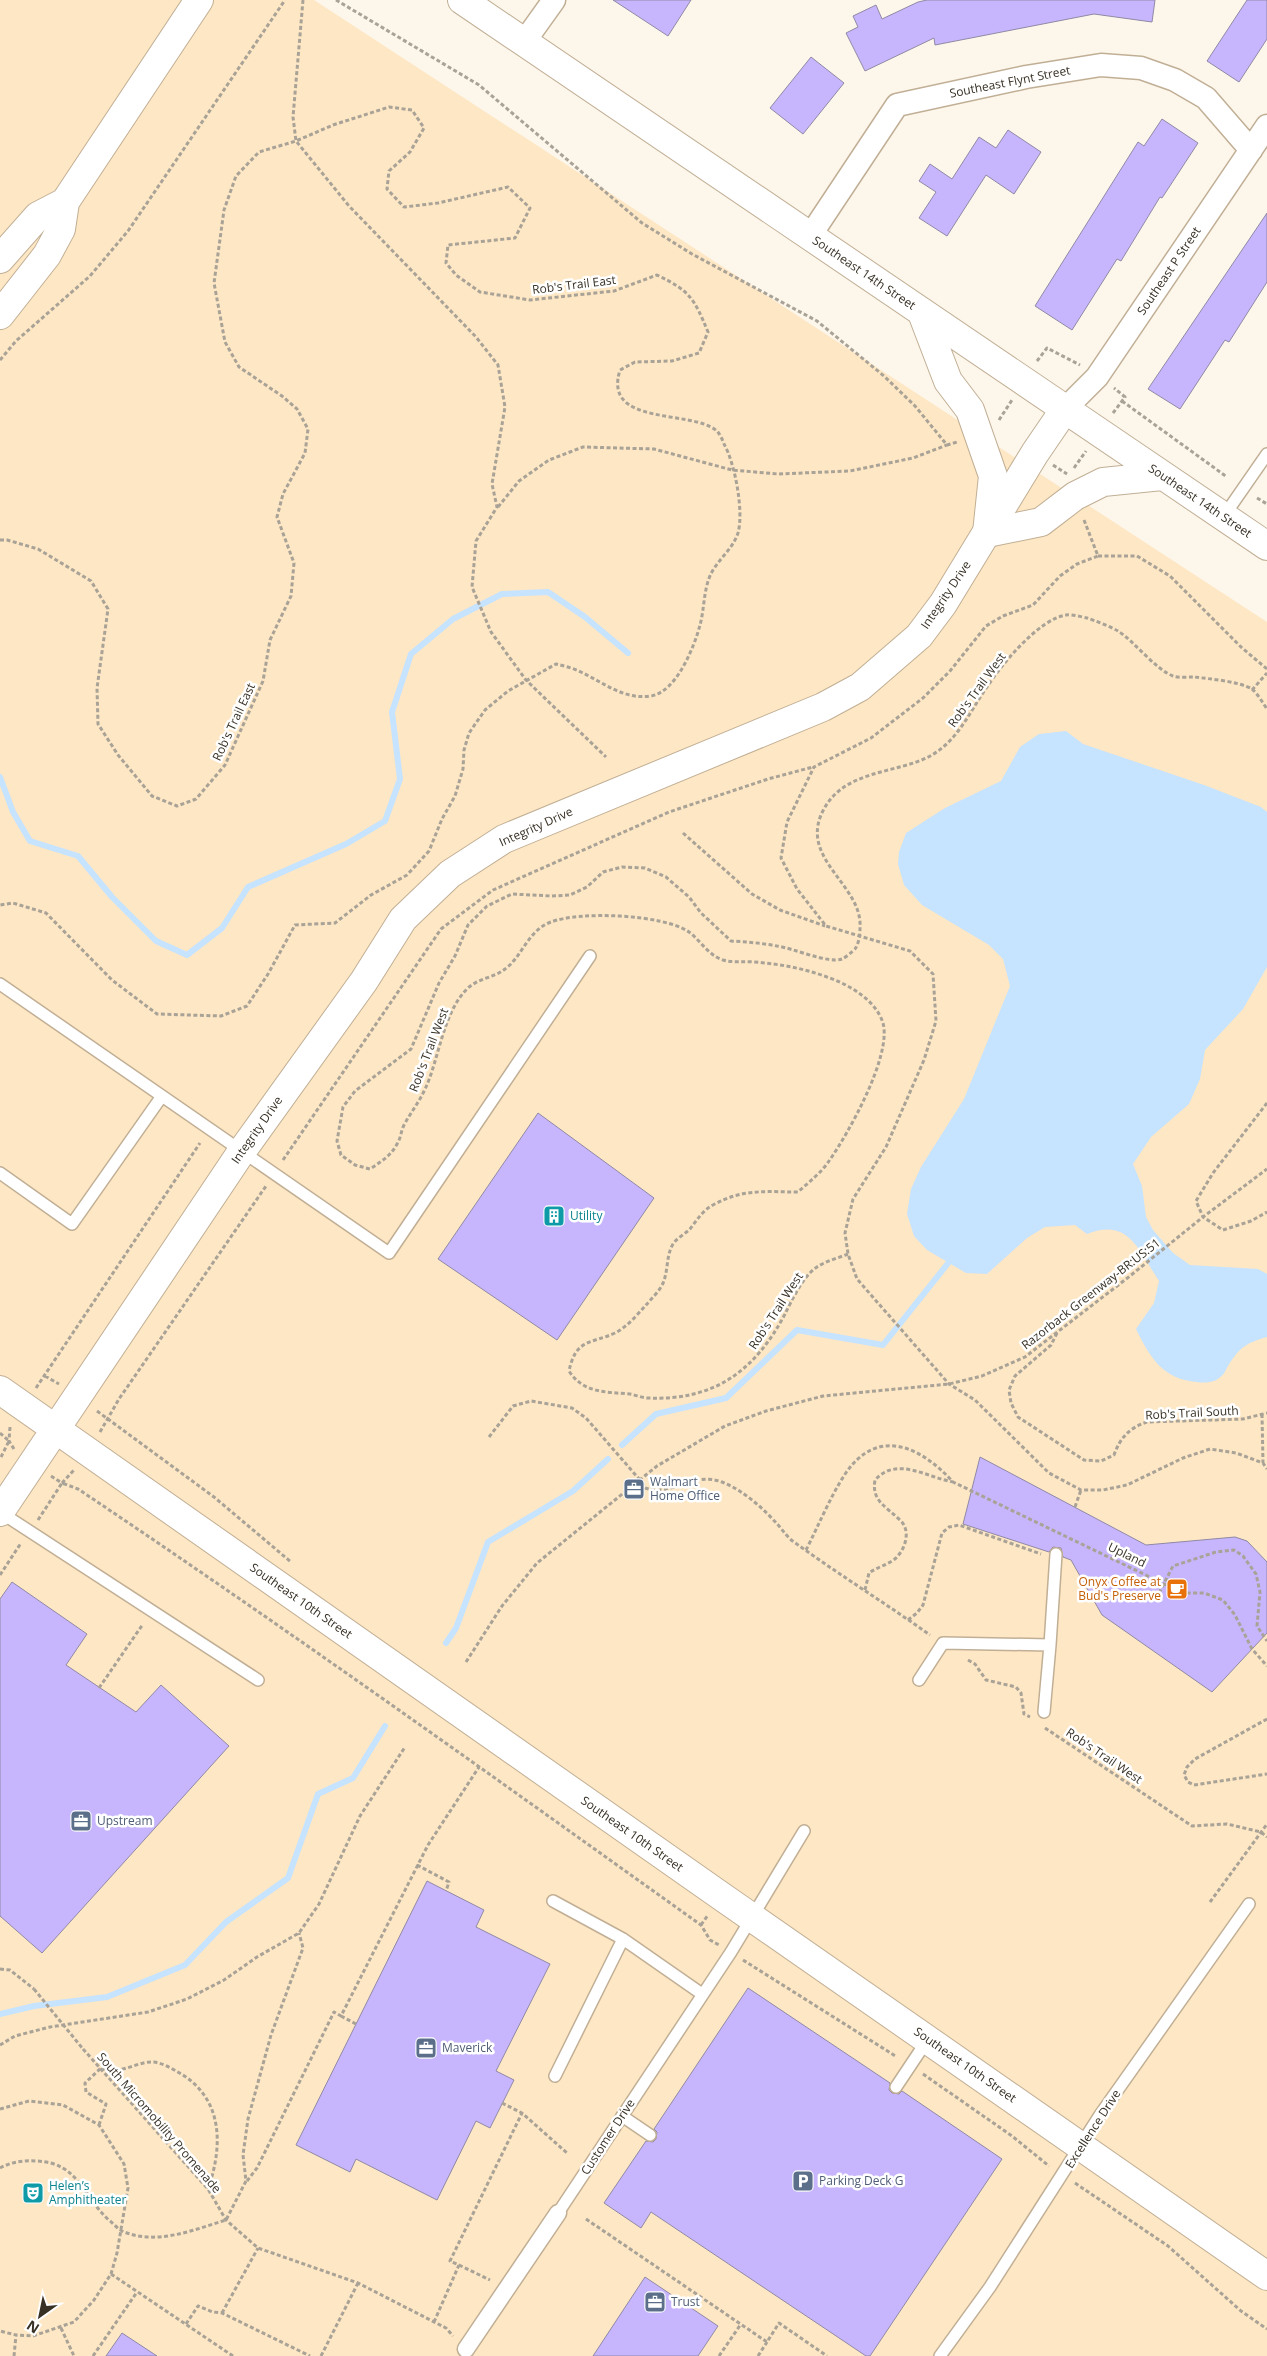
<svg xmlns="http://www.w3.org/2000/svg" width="1267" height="2356" viewBox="0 0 1267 2356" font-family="'Open Sans',sans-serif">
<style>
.built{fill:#fee7c4}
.water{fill:#c6e3ff}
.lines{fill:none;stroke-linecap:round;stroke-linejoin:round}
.stream{stroke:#c6e3ff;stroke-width:6}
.building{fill:#c7b6fd;stroke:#8f89a5}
.service-casing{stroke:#c1af95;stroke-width:14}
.pedestrian-casing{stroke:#c1af95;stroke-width:19}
.minor-casing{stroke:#c1af95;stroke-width:25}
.tertiary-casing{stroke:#c1af95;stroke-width:30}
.primary-casing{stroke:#c1af95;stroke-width:30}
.path{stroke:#a9a297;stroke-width:3;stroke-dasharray:4 2.5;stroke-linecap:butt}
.service{stroke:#fff;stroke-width:11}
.pedestrian{stroke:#fff;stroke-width:16}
.minor{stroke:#fff;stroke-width:22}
.tertiary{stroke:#fff;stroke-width:28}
.primary{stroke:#fff;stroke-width:28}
.path-bridge{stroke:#a9a297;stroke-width:3;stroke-dasharray:4 2.5;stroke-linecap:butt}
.labels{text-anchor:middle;stroke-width:5;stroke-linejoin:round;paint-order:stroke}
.street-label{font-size:12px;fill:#373025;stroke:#fff}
.culture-label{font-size:12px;fill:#0d838f;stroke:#fff;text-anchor:start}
.service-label{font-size:12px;fill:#4e5e75;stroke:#fff;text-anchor:start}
.food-label{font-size:12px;fill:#c56008;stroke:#fff;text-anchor:end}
</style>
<rect width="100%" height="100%" fill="#fdf6eb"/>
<path class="built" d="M0 0H314L1267 622V2356H0Z"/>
<path class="water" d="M1066 731 1083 744 1204 785 1261 807 1267 812V967L1243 1009 1205 1050 1200 1079 1189 1104 1151 1137 1133 1164 1142 1186 1146 1217 1153 1230 1173 1253 1190 1265 1258 1269 1267 1274V1337C1246 1343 1240 1347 1228 1366 1226 1370 1223 1376 1219 1378 1213 1383 1204 1383 1197 1382 1162 1379 1150 1357 1136 1329L1154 1303 1159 1281C1139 1251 1129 1217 1087 1234L1075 1225 1045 1227 1027 1238 987 1274 966 1273 927 1250 914 1236 907 1214 911 1189 921 1167 964 1099 1010 986 1003 959 989 945 922 905 904 885 898 864 899 852 906 833 945 808 1001 781 1020 747 1039 734Z"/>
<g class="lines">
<path class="stream" d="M0 777 13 812 30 841 78 856 112 897 156 941 187 955 222 928 248 887 346 844 385 821 400 779 392 712 411 654 453 619 502 594 548 592 585 617 628 653
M622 1445 656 1414 726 1398 797 1330 883 1345 949 1262
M446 1643 456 1628 488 1542 573 1491 608 1459
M0 2014 34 2006 107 1997 185 1965 226 1922 288 1878 318 1794 353 1778 385 1726"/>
</g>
<path class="building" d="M613 0H691L668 36Z
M927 0H1155L1152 22 1094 14 935 45 934 38 865 71 846 33 858 27 853 16 876 5 882 19 918 2Z
M1247 0H1267V39L1239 82 1207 61Z
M811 57 844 83 803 134 770 108Z
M1162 119 1198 143 1162 198 1160 197 1121 261 1117 259 1072 330 1035 306 1138 142 1144 146Z
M1008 130 1041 152 1014 194 986 175 947 236 919 218 936 192 919 181 930 164 952 179 979 137 996 148Z
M1267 213V282L1229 342 1225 340 1180 409 1148 389Z
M538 1113 654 1198 557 1340 438 1259Z
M980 1457 1146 1545 1235 1537 1247 1541 1267 1562V1633L1212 1692 1102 1615 1071 1560 1063 1557 1061 1548 1053 1547 1049 1552 963 1524Z
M12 1582 87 1634 66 1665 136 1712 161 1685 229 1746 42 1953 0 1916V1599Z
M427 1881 484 1910 476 1927 550 1964 496 2071 514 2080 490 2128 476 2121 437 2200 356 2159 350 2172 296 2145Z
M748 1988 890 2083 889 2090 892 2093 899 2094 902 2091 1002 2159 870 2356H866L651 2212 641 2228 604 2203 646 2141 653 2142 656 2139 657 2132 654 2129Z
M645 2277 718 2326 698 2356H593Z
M122 2333 157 2356H106Z"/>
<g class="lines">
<g class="service-casing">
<path id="service" d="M1224 516 1267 454
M0 984 389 1253 590 956
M0 1173 72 1224 162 1096
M0 1512 258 1680
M919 1680 943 1643 1050 1645 1056 1554
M1044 1712 1050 1645
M553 1901 623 1939
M555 2076 623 1939 702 1994
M896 2087 928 2039
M622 2116 650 2135
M558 2213 731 1952 804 1831
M940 2356 990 2287 1100 2115 1249 1904"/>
</g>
<g class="pedestrian-casing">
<path id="pedestrian" d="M466 2349 558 2213"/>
</g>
<g class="minor-casing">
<path id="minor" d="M524 42 554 0
M810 236 897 105 1026 77 1101 65 1141 68 1175 80 1206 98 1251 150
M1065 409 1097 377 1267 126"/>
</g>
<g class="tertiary-casing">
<path id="tertiary" d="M0 259 38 216 65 202
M0 315 47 255 61 229 65 202 199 0
M0 1390 721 1896 1267 2276
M0 1512 242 1151 364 981 403 919 450 874 504 839 823 707 860 687 919 636 943 604 1035 453 1065 409"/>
</g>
<g class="primary-casing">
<path id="primary" d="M462 0 1267 546
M922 313 948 381 970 410 993 476 987 533 1041 522 1075 496 1103 482 1162 476"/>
</g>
<path class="path" d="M303 0 293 117 296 141 349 206 476 337 498 365 505 407 492 484 497 507 476 541 472 587 491 632 526 680 606 757
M336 0 479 85 642 223 692 254 817 321 884 376 915 406 947 445 957 442
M0 360 16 341 90 276 128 231 285 0
M1037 361 1047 348 1080 365
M1122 401 1227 477
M1113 413 1125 397 1114 388
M999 420 1012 400
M1053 465 1067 474
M1074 468 1086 451
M1257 498 1267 504
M498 507 519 481 549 460 583 447 654 449 732 470 778 474 850 471 913 458 947 445
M1084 520 1098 556 1077 564 1060 576 1033 605 1003 616 986 626 950 671 923 698 871 738 814 767 787 822 781 858 797 889 826 926 910 951 933 974 936 1021 924 1060 886 1147 853 1199 845 1233 848 1254 857 1279 949 1384 975 1400 1049 1473 1081 1490H1103L1127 1485 1183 1458 1210 1449 1236 1453 1263 1463 1267 1469
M0 540H7L38 549 91 581 108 609 97 688 98 724 118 755 152 796 177 806 196 799 225 765 263 681 270 640 291 596 294 563 277 517 283 494 305 453 308 429 297 409 282 396 239 367 225 342 214 283 224 210 236 176 259 152 296 141 333 125 389 107 412 110 424 128 410 152 389 171 387 189 404 207 438 203 508 187 530 208 515 238 448 245 446 263 456 275 480 292 530 300 614 291 657 275C690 291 694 298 708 332L699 353 672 361 635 362 620 370C602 427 692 409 717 431 720 434 723 441 724 444 735 463 744 512 738 533 733 548 721 557 713 570 703 587 705 607 700 625 694 648 676 692 651 696 624 700 604 683 581 672 573 668 564 666 556 664L508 691 485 710 469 733 464 750 463 769 455 796 442 819 429 851 407 875 371 895 335 923 295 925 268 974 247 1006 221 1016 157 1014 112 980 46 913 13 903 0 905
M1098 556H1137L1170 576 1241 647 1267 669
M1252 690 1267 673
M683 833 752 894 780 910 825 926
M1267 1103 1213 1173 1196 1201 1203 1217 1223 1230 1251 1221 1267 1212
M283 1160 441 929 493 890 669 812 768 779 813 767
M848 1254C838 1258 826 1261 817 1267 803 1276 792 1300 785 1314 755 1371 714 1401 648 1398 642 1398 636 1395 630 1394 606 1392 583 1393 569 1371 576 1338 591 1344 615 1333 627 1327 637 1315 646 1305 653 1297 663 1288 665 1277 668 1266 667 1254 673 1244 677 1238 685 1234 690 1229 697 1220 703 1210 713 1205 744 1188 766 1192 798 1192 809 1182 821 1173 829 1161 848 1134 892 1056 883 1023 876 1000 848 984 827 977 803 968 779 964 754 962 743 961 733 963 723 960 708 955 701 941 689 932 663 914 579 911 551 922 528 930 522 957 505 969 494 978 477 978 466 990 443 1014 439 1058 426 1087 420 1101 411 1112 404 1125 401 1131 401 1137 398 1142 392 1155 382 1161 370 1169L355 1165 341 1155 337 1141 343 1107 355 1091 411 1049 439 983 455 956 468 925 487 906 512 894 552 896 570 895 587 887 603 872 622 867 645 868 666 877 689 897 701 913 731 941C747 942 762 943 777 946 793 948 828 964 842 959 845 958 853 951 855 949 859 943 860 935 860 928 863 886 802 861 821 815 841 768 897 775 932 755 959 739 970 711 987 687 1001 665 1039 619 1066 615 1071 614 1082 617 1087 618 1096 621 1109 626 1118 631 1134 641 1155 669 1173 676 1179 678 1188 677 1194 677 1210 679 1238 681 1252 689 1257 693 1263 703 1267 709
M1057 1333 1051 1345 1015 1376 1009 1390 1011 1403 1018 1417 1084 1460 1101 1461 1114 1455C1120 1438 1129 1428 1147 1422L1243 1419 1267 1413
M45 1376 59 1384
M36 1388 200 1143
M97 1411 214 1497 291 1562
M1262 1414 1263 1463
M10 1427 9 1441 14 1449
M100 1432 119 1399 266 1186
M0 1433 9 1441 0 1459
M489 1437 513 1406 531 1401 572 1408 586 1418 640 1480 645 1488C672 1497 693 1471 722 1482 743 1490 764 1509 779 1526 784 1532 788 1538 794 1542 838 1574 885 1603 930 1635
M51 1476 62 1483 74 1470
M1075 1507 1081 1490
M38 1520 62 1483 78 1489C289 1630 495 1778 701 1925L710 1940 719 1945
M806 1550C818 1527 836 1483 852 1465 885 1427 926 1452 953 1482L1183 1593H1204L1223 1600 1235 1615 1252 1649 1267 1666
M0 1575 21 1543
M865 1590 869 1573C877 1567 888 1565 896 1558 906 1548 911 1530 900 1520 887 1507 871 1501 875 1480 897 1456 926 1477 953 1482
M1159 1593 1173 1566 1216 1552 1234 1550 1243 1556 1256 1574 1260 1592 1257 1626 1267 1641
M908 1620 917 1613 923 1605 942 1533 949 1527 959 1525 1041 1554
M968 1660 975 1664 986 1680 1016 1687 1021 1693 1024 1714 1030 1717
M466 1662 502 1606 537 1563 657 1466 725 1426 766 1411 823 1396 949 1384 982 1376 1025 1357 1130 1276 1203 1217 1267 1169
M99 1688 143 1624
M1267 1719 1195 1759 1187 1767 1184 1775 1188 1782 1194 1785 1267 1774
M1045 1728 1192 1826 1227 1824 1261 1832 1267 1837
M417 1865 449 1882 446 1891
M1210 1902 1267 1824
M701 1925 708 1915
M743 1960 897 2057
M0 1969 10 1970 34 1989
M341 2016 356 2024
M0 2045 15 2036 50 2027 148 2012 187 1999 224 1980 257 1957 299 1933 319 1904 360 1816 405 1747
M83 2049 208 2189 226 2220 258 2248 358 2283 446 2328 453 2336
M923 2074 1012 2136 1049 2166
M502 2103 522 2113 567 2153
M0 2109 29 2101 63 2105 99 2125 124 2164 128 2188 117 2253 111 2274 94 2300 74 2322 33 2336 16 2335 0 2331
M99 2125 106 2104 86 2092 85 2083 101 2068C106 2069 112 2070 117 2070 129 2069 142 2061 154 2062 166 2064 176 2071 186 2077 224 2104 222 2149 208 2189
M0 2168C11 2162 24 2160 37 2161 80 2163 83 2198 110 2221 114 2224 118 2229 122 2231 156 2246 193 2230 226 2220L246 2181 243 2155 248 2119 271 2035 303 1948 299 1933
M247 2181 257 2168 334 2012 341 2016 428 1845 479 1767
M1075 2183 1168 2246 1241 2311 1267 2329
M586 2219 767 2342 779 2323 827 2356
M459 2265 490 2280
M111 2274 233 2356
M222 2313 258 2248
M434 2322 459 2265 450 2261 522 2113
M186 2324 198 2306 213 2312 222 2313 310 2356
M61 2328 74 2356
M14 2356 16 2335
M93 2356 137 2292
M321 2356 358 2283
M719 2356 741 2324
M758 2356 767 2342"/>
<use href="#service" class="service"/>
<use href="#pedestrian" class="pedestrian"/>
<use href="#minor" class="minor"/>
<use href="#tertiary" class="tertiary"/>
<use href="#primary" class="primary"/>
<path class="path-bridge" d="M34 1989 83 2049"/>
</g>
<defs>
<g id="building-square" transform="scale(1.125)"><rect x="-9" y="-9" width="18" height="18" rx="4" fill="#0f9aa8" stroke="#fff"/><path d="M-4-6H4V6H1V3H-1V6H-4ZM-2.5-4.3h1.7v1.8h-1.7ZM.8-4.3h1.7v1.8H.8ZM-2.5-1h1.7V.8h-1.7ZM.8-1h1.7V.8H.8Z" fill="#fff"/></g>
<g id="office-square" transform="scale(1.125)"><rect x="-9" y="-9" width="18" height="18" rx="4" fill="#5c6f8a" stroke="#fff"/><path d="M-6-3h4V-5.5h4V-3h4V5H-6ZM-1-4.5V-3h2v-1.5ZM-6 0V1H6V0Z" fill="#fff"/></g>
<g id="cafe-square" transform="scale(1.125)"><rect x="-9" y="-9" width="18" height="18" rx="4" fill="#e8710a" stroke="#fff"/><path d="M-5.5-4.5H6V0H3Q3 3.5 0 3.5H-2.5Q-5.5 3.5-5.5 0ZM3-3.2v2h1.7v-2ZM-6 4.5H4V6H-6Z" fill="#fff"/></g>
<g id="parking-square" transform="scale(1.125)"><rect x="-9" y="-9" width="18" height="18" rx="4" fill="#5c6f8a" stroke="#fff"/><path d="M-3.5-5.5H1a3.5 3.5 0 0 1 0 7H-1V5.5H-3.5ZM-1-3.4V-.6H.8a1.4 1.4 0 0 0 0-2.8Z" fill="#fff"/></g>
<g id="theatre-square" transform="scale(1.125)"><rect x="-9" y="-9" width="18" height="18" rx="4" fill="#0f9aa8" stroke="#fff"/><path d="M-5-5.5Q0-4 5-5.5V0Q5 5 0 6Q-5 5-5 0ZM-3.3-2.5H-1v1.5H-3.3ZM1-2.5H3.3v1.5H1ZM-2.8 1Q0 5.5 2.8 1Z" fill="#fff"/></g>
</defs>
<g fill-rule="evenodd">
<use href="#building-square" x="554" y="1216"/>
<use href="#office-square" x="634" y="1489"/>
<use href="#cafe-square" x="1177" y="1589"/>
<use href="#office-square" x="81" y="1821"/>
<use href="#office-square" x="426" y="2048"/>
<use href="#parking-square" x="803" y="2181"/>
<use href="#theatre-square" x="33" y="2193"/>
<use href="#office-square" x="655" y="2302"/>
</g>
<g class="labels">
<g class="street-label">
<text transform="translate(1010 82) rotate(-11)" y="4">Southeast Flynt Street</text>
<text transform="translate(1169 271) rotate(-56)" y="4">Southeast P Street</text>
<text transform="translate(864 273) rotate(34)" y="4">Southeast 14th Street</text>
<text transform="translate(574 285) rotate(-7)" y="4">Rob's Trail East</text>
<text transform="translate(1200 501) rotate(34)" y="4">Southeast 14th Street</text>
<text transform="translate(946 595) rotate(-56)" y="4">Integrity Drive</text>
<text transform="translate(977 690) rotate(-54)" y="4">Rob's Trail West</text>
<text transform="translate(234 722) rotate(-65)" y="4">Rob's Trail East</text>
<text transform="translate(536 827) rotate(-24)" y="4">Integrity Drive</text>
<text transform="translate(429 1050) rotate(-69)" y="4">Rob's Trail West</text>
<text transform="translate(257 1130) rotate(-55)" y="4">Integrity Drive</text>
<text transform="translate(1091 1294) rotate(-38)" y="4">Razorback Greenway-BR:US:51</text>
<text transform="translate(776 1311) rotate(-57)" y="4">Rob's Trail West</text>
<text transform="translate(1192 1413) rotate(-3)" y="4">Rob's Trail South</text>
<text transform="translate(1127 1555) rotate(26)" y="4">Upland</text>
<text transform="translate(301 1601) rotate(35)" y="4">Southeast 10th Street</text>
<text transform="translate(1104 1756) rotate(34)" y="4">Rob's Trail West</text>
<text transform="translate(632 1834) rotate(35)" y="4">Southeast 10th Street</text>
<text transform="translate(965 2065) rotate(35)" y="4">Southeast 10th Street</text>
<text transform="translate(159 2123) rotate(49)" y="4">South Micromobility Promenade</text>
<text transform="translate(1093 2129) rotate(-57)" y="4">Excellence Drive</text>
<text transform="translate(608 2137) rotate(-57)" y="4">Customer Drive</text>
</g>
<g class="culture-label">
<text x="570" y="1220">Utility</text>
<text x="49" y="2190">Helen’s<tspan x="49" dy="14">Amphitheater</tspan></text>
</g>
<g class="service-label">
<text x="650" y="1486">Walmart<tspan x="650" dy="14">Home Office</tspan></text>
<text x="97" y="1825">Upstream</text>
<text x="442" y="2052">Maverick</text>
<text x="819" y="2185">Parking Deck G</text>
<text x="671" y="2306">Trust</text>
</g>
<g class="food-label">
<text x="1161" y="1586">Onyx Coffee at<tspan x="1161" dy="14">Bud's Preserve</tspan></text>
</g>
</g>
<g transform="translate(40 2316) rotate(213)" stroke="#ffffff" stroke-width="4" paint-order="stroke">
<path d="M0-4L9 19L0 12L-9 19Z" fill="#373025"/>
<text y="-8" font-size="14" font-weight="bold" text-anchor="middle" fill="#373025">N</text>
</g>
</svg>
